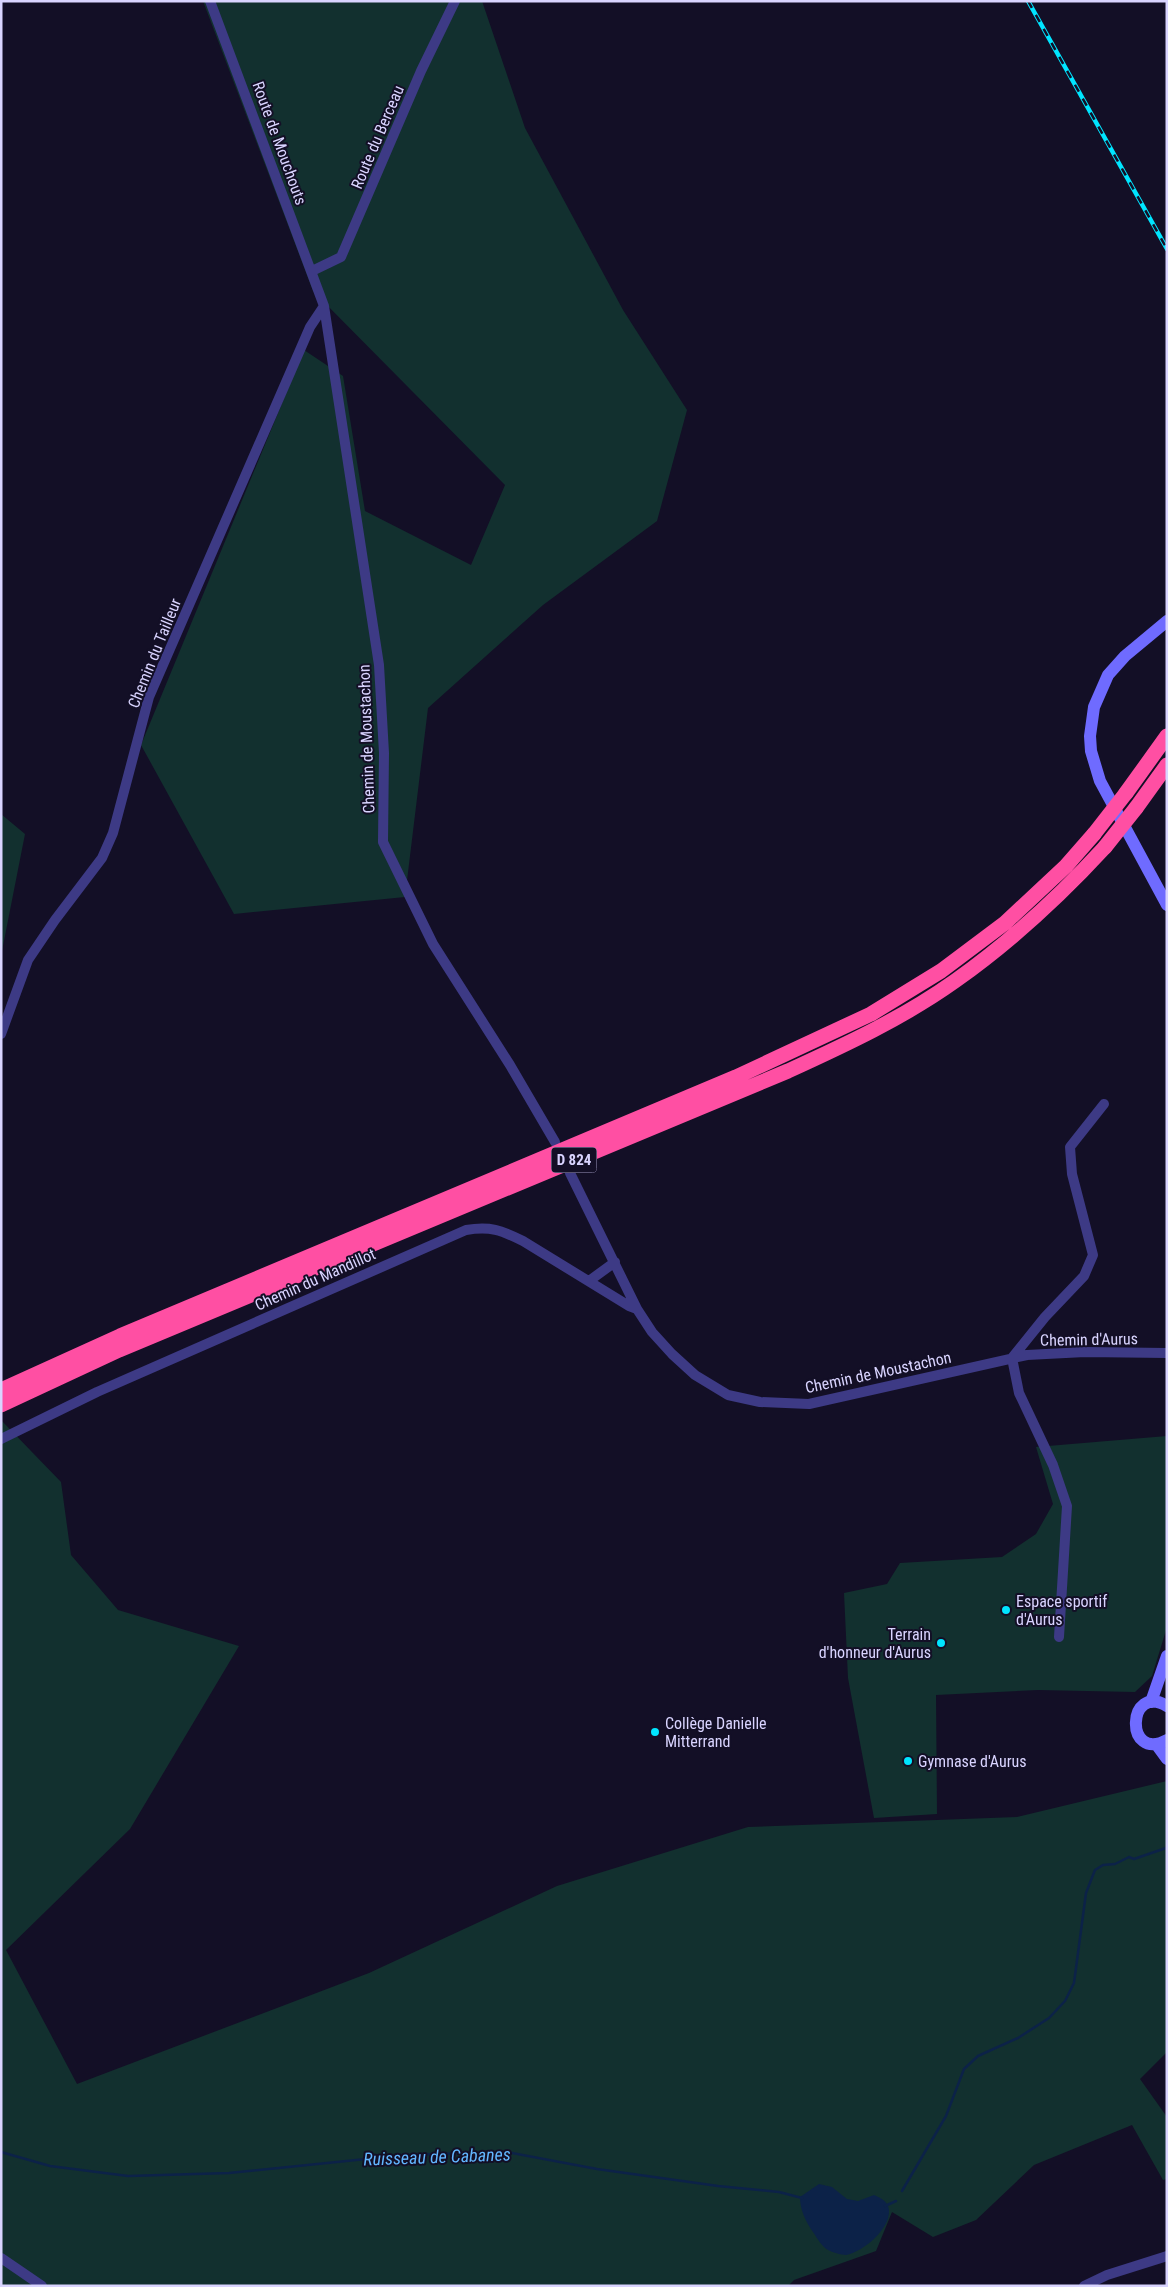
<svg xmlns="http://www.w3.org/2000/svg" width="1168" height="2287" viewBox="0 0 1168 2287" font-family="'Roboto Condensed',sans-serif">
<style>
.green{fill:#12302f}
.water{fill:#0c2248}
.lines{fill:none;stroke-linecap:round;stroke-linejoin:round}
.stream{stroke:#0c2248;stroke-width:2.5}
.street{stroke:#3d3a85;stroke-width:10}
.secondary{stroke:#6f6bff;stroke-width:12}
.highway{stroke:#ff4fa3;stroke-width:15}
.rail-casing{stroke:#00e5ff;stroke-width:4.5}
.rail{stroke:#130f26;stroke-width:2.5;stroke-dasharray:8;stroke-linecap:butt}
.highway-bridge{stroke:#ff4fa3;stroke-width:15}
.poi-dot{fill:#00e5ff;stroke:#130f26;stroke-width:2}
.labels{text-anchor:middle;stroke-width:4;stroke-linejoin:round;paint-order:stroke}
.shield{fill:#130f26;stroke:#9e99be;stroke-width:1}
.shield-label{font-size:15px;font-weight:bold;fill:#d9d4ff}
.street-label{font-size:16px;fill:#d9d4ff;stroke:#130f26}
.poi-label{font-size:16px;fill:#d9d4ff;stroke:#130f26;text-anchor:start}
.water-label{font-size:18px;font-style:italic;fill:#62b6ff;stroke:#130f26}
</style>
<rect width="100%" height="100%" fill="#130f26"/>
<path class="green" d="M203 1H482L525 128 623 310 687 410 657 521 543 605 428 708 405 897 234 914 141 745 304 350 343 376 365 511 471 565 505 485 313 291Z
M1 814 25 834 1 956Z
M1 1420 61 1482 71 1555 118 1610 239 1646 130 1829 6 1950 77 2084 369 1973 557 1886 748 1827 1017 1817 1167 1781V2052L1140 2079 1167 2117V2179L1163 2180 1132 2125 1034 2165 976 2220 933 2237 892 2212 876 2251 794 2280 788 2286H1Z
M1167 1436V1627L1152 1676 1135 1692 1038 1690 936 1695 937 1814 874 1818 848 1678 844 1593 887 1584 900 1563 1002 1557 1036 1534 1053 1504 1036 1447Z"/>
<path class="water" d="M819 2184 832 2187 847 2199 858 2201 874 2195C881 2198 889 2202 889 2211 890 2229 863 2252 846 2255 841 2255 832 2252 828 2250 822 2247 817 2238 813 2232 806 2222 800 2210 800 2197Z"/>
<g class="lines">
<path class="stream" d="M1 2152 50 2166 128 2176 229 2173 405 2155 507 2152 597 2169 718 2186 779 2192 802 2198
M902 2191 946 2116 964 2069 978 2056 1018 2038 1049 2018 1065 2001 1074 1983 1086 1893 1095 1870 1103 1865 1115 1864 1129 1857 1134 1859 1166 1848
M885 2206 896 2201"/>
<path class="street" d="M210 1 324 306 379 665 384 753 383 842 433 944 510 1065 555 1142
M312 271 341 257 421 71 455 1
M1 1034 28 960 55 920 102 858 113 833 149 697 310 327 324 306
M570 1173 637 1309 652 1332 672 1354 695 1375 728 1395 760 1402 809 1404 1027 1355 1085 1352 1167 1353
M589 1281 615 1262
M1 1439 97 1392 466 1230C490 1226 501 1230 523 1241L629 1306 637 1309
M1059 1637 1067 1506 1053 1465 1019 1393 1012 1358 1045 1317 1084 1276 1093 1255 1072 1174 1070 1147 1104 1104
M1 2258 42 2286
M1084 2286 1107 2275 1167 2256"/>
<path class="secondary" d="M1167 621 1125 656 1108 675 1094 707 1090 736 1091 751 1100 781 1167 905
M1151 1702 1167 1656
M1167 1706C1127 1682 1124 1763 1167 1740
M1156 1744 1167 1759"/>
<path class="highway" d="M1126 793 1167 736
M1136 808 1167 765
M1 1390 120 1336 736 1077 871 1014 941 971 1005 923 1066 866 1094 834
M1 1405 119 1350 788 1071C845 1045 903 1018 955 981 1010 942 1059 897 1105 847"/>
<g class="rail-casing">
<path id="rail" d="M1028 1 1167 249"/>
</g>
<use href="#rail" class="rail"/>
<path class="highway-bridge" d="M1094 834 1126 793
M1105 847 1136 808"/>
</g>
<g class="poi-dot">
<circle cx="1006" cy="1610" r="5"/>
<circle cx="941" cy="1643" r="5"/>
<circle cx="655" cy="1732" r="5"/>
<circle cx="908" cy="1761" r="5"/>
</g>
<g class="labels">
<rect class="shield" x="551.5" y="1147.5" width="45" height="25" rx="4"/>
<g class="shield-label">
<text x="574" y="1165">D 824</text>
</g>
<g class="street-label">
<text transform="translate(377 137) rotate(-67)" y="6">Route du Berceau</text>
<text transform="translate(280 143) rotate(70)" y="6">Route de Mouchouts</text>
<text transform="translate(154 653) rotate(-68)" y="6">Chemin du Tailleur</text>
<text transform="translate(366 739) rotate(-92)" y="6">Chemin de Moustachon</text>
<text transform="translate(315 1279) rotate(-24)" y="6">Chemin du Mandillot</text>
<text transform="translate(1089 1339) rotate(-1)" y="6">Chemin d'Aurus</text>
<text transform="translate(878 1372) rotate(-12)" y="6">Chemin de Moustachon</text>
</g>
<g class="poi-label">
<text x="1016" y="1607">Espace sportif<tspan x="1016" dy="18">d'Aurus</tspan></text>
<text x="931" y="1640" text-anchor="end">Terrain<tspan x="931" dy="18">d'honneur d'Aurus</tspan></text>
<text x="665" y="1729">Collège Danielle<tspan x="665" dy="18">Mitterrand</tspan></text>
<text x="918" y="1767">Gymnase d'Aurus</text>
</g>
<g class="water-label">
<text transform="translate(437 2157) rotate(-2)" y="6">Ruisseau de Cabanes</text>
</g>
</g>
<rect width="1168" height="2287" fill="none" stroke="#d9d4ff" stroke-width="5"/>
</svg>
